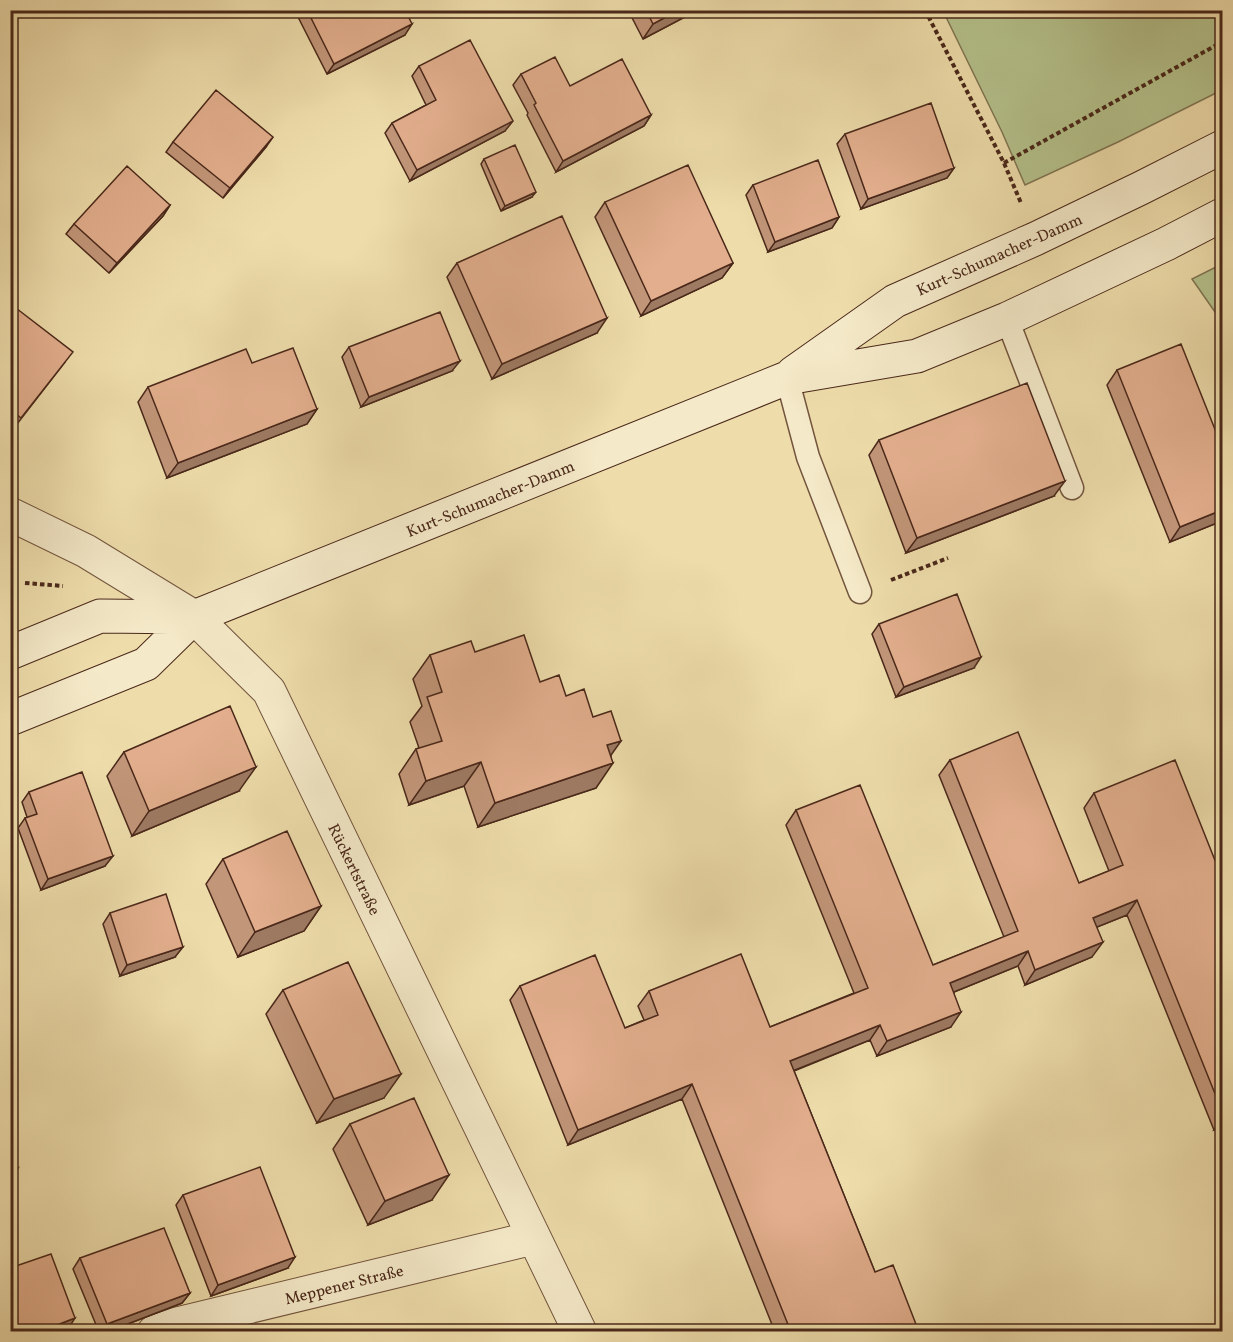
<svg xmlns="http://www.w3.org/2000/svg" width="1233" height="1342" viewBox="0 0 1233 1342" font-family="Vollkorn,serif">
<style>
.green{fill:#b5c28c;stroke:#807553;stroke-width:1.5}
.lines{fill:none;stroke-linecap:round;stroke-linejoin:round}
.service-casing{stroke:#73553e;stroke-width:25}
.minor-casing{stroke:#73553e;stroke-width:35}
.secondary-casing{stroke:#4a281a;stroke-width:35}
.path{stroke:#4a281a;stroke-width:4;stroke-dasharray:4.5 3;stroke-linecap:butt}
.service{stroke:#f4e9c8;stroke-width:22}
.minor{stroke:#f4e9c8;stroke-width:33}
.secondary{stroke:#f4e9c8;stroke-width:33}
.wall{fill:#c29679;stroke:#4a281a;stroke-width:1.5}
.shaded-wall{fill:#9e7a63;stroke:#4a281a;stroke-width:1.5}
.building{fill:#e2ae8d;stroke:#4a281a;stroke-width:1.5}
.labels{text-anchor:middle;stroke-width:4.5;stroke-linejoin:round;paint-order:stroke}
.street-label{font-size:16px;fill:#4a281a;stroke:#f4e9c8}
</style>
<rect width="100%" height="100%" fill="#eeddab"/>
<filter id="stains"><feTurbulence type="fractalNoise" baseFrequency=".00333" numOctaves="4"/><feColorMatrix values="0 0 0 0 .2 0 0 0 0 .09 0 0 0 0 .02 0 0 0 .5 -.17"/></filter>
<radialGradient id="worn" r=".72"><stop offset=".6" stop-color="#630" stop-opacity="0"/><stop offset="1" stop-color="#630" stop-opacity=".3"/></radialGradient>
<path class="green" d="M956 11H1222V90L1118 142 1025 185 1002 132 945 15Z
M1222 264V322L1192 279Z"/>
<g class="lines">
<g class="service-casing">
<path id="service" d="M1007 319 1072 488
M787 378 808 457 860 592"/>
</g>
<g class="minor-casing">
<path id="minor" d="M10 514 86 551 194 617 269 691 580 1332
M154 1332 177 1324 533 1238"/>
</g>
<g class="secondary-casing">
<path id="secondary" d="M793 373 895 301 1035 239 1141 188 1222 147
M10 653 100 616 194 617 787 378 917 356 1007 319 1166 244 1222 215
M10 719 146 664 194 617"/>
</g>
<path class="path" d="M925 10 1004 163 1021 203
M1004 163 1222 42
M891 580 948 558
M25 583 63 586"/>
<use href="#service" class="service"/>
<use href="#minor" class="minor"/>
<use href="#secondary" class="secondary"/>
</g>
<path class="wall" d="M298 10H405V35L327 74 296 13Z
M628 10H698L643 39Z
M419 66 505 131 410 181 385 133 392 123 426 105 412 76Z
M521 74 570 86 651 115 644 126 556 172 527 115 528 113 513 85Z
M845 134 954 168 947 178 861 209 837 144Z
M173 142 266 147 223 198 166 152Z
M484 159 532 197 501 211 481 164Z
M753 185 839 217 832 228 768 252 746 195Z
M605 202 733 263 722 278 641 316 595 217Z
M170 205 163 216 109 273 66 234 74 224Z
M457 263 597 333 492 379 447 277Z
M10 307 65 362 14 428 10 425Z
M349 347 452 371 361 407 342 357Z
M1117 370 1222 447V521L1170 542 1107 385Z
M148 387 317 409 307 424 167 478 138 402Z
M879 440 1054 496 906 553 869 455Z
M879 624 974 668 896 697 872 634Z
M475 652 540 682 566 696 593 717 611 756 596 788 478 827 464 786 409 805 399 774 416 749 419 748 410 722 422 706 413 679 430 655Z
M124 752 239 791 132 836 107 776Z
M950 760 1079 883 1109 871 1084 808 1094 793 1222 878V1127L1214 1130 1127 915 1097 927 1092 957 1025 985 1018 966 954 992 951 1027 877 1056 870 1040 794 1071 875 1272 919 1332H775L682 1099 568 1145 510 1000 520 986 625 1028 644 1020 638 1006 649 991 770 1027 854 993 786 825 796 810 933 965 1004 937 939 775Z
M29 792 105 866 41 890 18 828 25 818 27 817 22 802Z
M223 859 321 906 304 931 238 957 206 884Z
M110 913 175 957 120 976 103 924Z
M283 990 384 1098 317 1123 266 1014Z
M350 1124 432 1200 368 1225 333 1149Z
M183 1195 288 1268 211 1296 176 1205Z
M80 1258 190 1293 182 1303 107 1332H99L73 1269Z"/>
<path class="shaded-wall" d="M679 10H698L643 39 653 24Z
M412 24 405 35 327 74 334 64Z
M651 115 644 126 556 172 563 161Z
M513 121 505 131 410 181 417 170Z
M273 137 266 147 223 198 230 188Z
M954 168 947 178 861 209 868 199Z
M536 192 532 197 501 211 505 206Z
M170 205 163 216 109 273 117 263Z
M839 217 832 228 768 252 775 242Z
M733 263 722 278 641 316 651 301Z
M607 318 597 333 492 379 502 364Z
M460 361 452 371 361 407 369 397Z
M317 409 307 424 167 478 178 463Z
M1065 481 1054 496 906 553 917 538Z
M1222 510V521L1170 542 1180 527Z
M981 657 974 668 896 697 904 687Z
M621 741 604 765 607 745Z
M481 762 464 786 409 805 426 781Z
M613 763 596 788 478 827 495 803Z
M256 767 239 791 132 836 149 811Z
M113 856 105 866 41 890 48 879Z
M1137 900 1127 915 1082 933 1093 918Z
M321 906 304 931 238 957 255 932Z
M1103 942 1092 957 1025 985 1035 970Z
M183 947 175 957 120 976 127 965Z
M1028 951 1018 966 939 998 950 983Z
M961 1012 951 1027 877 1056 887 1041Z
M880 1025 870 1040 780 1076 790 1061Z
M401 1074 384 1098 317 1123 334 1099Z
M692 1084 682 1099 568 1145 578 1130Z
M1222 1118V1127L1214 1130Z
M18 1168 10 1180V1171Z
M449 1175 432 1200 368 1225 385 1201Z
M295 1257 288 1268 211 1296 218 1285Z
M190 1293 182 1303 107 1332H102L107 1324Z
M75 1318 66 1332H39Z"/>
<path class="building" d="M307 10H405L412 24 334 64Z
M646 10H679L653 24Z
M470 40 513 121 417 170 392 123 436 100 419 66Z
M555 57 570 86 622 59 651 115 563 161 534 105 536 103 521 74Z
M216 90 273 137 230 188 173 142Z
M931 103 954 168 868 199 845 134Z
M515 145 536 192 505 206 484 159Z
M818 160 839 217 775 242 753 185Z
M688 165 733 263 651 301 605 202Z
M127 166 170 205 117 263 74 224Z
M562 216 607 318 502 364 457 263Z
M12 305 73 352 21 418 10 409V307Z
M440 312 460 361 369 397 349 347Z
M1181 344 1222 447V510L1180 527 1117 370Z
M293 348 317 409 178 463 148 387 246 349 252 363Z
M1027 383 1065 481 917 538 879 440Z
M957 594 981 657 904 687 879 624Z
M524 635 540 682 559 675 566 696 584 689 593 717 611 711 621 741 607 745 613 763 495 803 481 762 426 781 416 749 442 741 427 697 442 692 430 655 471 641 475 652Z
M230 706 256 767 149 811 124 752Z
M1018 732 1079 883 1123 865 1094 793 1175 760 1222 878V1111L1137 900 1093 918 1103 942 1035 970 1028 951 950 983 961 1012 887 1041 880 1025 790 1061 875 1272 893 1265 919 1332H791L692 1084 578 1130 520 986 595 955 625 1028 658 1015 649 991 741 954 770 1027 868 988 796 810 860 785 933 965 1018 931 950 760Z
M82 772 113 856 48 879 25 818 37 814 29 792Z
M287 831 321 906 255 932 223 859Z
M166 894 183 947 127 965 110 913Z
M348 962 401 1074 334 1099 283 990Z
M414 1098 449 1175 385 1201 350 1124Z
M10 1147 18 1168 10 1171Z
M260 1167 295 1257 218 1285 183 1195Z
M164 1228 190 1293 107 1324 80 1258Z
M51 1254 75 1318 39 1332H10V1268Z"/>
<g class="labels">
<g class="street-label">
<text transform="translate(999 254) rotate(-24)" y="6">Kurt-Schumacher-Damm</text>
<text transform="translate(490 498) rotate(-22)" y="6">Kurt-Schumacher-Damm</text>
<text transform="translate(355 869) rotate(64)" y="6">Rückertstraße</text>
<text transform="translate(344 1284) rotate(-14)" y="6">Meppener Straße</text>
</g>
</g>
<rect width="1233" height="1342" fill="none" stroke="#eeddab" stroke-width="36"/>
<rect x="12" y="12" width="1209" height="1318" fill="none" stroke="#4a281a" stroke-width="3"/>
<rect x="18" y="18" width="1197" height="1306" fill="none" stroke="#4a281a" stroke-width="1.5"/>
<rect width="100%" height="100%" filter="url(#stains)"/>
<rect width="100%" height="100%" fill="url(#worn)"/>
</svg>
